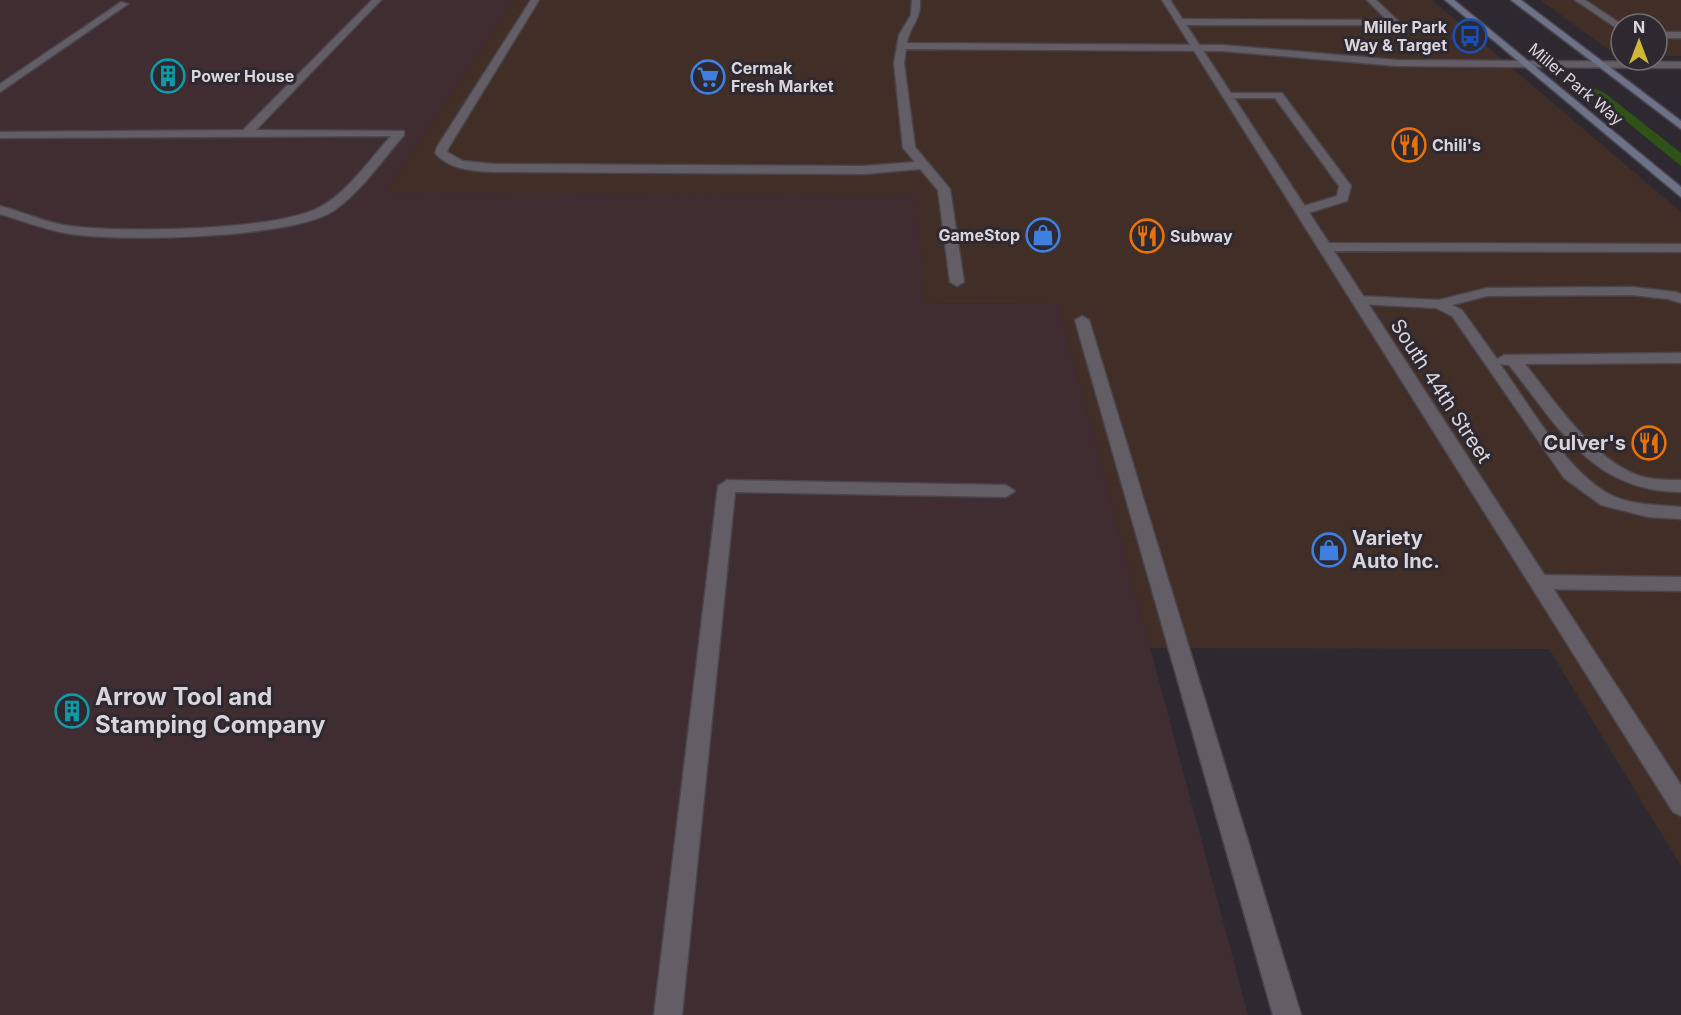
<svg xmlns="http://www.w3.org/2000/svg" width="1681" height="1015" viewBox="0 0 1681 1015" font-family="Inter,sans-serif">
<style>
.commercial{fill:#402e27}
.industrial{fill:#402d31}
.green{fill:#2f5216}
.lines{fill:none;stroke-linecap:round;stroke-linejoin:round}
.lane-casing{stroke:#49454b;stroke-width:3}
.street-casing{stroke:#49454b;stroke-width:3}
.secondary-casing{stroke:#49454b;stroke-width:3}
.lane{fill:#635e66;fill-rule:evenodd}
.street{fill:#635e66;fill-rule:evenodd}
.secondary{fill:#6d7289;fill-rule:evenodd}
.labels{text-anchor:middle;stroke-width:6;stroke-linejoin:round;paint-order:stroke}
.far-poi-label{font-size:16px;font-weight:bold;fill:#d9d6db;stroke:#2e2930;text-anchor:start}
.far-street-label{font-size:16px;fill:#d9d6db;stroke:#2e2930}
.street-label{font-size:20px;fill:#d9d6db;stroke:#2e2930}
.poi-label{font-size:20px;font-weight:bold;fill:#d9d6db;stroke:#2e2930;text-anchor:end}
.near-poi-label{font-size:24px;font-weight:bold;fill:#d9d6db;stroke:#2e2930;text-anchor:start}
</style>
<rect width="100%" height="100%" fill="#2e2930"/>
<path class="commercial" d="M514 0H1432L1681 212V866L1549 649 1150 648 1058 303 925 304 386 192Z
M1540 0H1681V56H1657V24H1621V54L1611 51Z"/>
<path class="industrial" d="M0 0H514L386 192 916 196 925 304 1058 303 1248 1015H0Z"/>
<path class="green" d="M1584 87 1594 88 1606 94 1681 153V166Z"/>
<g class="lines">
<g class="lane-casing">
<path id="lane" d="M372 0H381L256 130 404 131V135C383 159 356 199 328 214 280 238 125 242 70 234 46 230 23 221 0 214V206C24 212 46 223 70 226 121 233 277 231 320 207 348 192 369 160 391 136L0 138V132L243 130Z
M531 0H539L449 147 447 152 463 161 494 164 865 166 915 162 903 148 894 63 899 35 911 15 912 0H920C921 21 910 25 907 43L1222 45 1397 60 1681 62V68L1397 66 1222 51 906 49 904 63 915 147 950 189 964 282 957 286 950 282 938 190 920 169 865 174 494 172C473 171 450 170 435 153L437 147Z
M1367 0H1376L1398 21V25H1181L1176 22 1181 19 1387 20Z
M1575 0H1585L1621 24V31Z
M121 2 128 4 0 92V84Z
M1657 32H1681V38H1657Z
M1223 93H1282L1351 186 1347 201 1305 214H1297V208L1337 196 1339 186 1275 98H1227L1223 97Z
M1632 287 1676 292 1681 294V303L1668 299 1632 295 1487 296 1452 305 1462 310 1497 359 1504 355 1681 353V363L1525 364C1554 400 1594 461 1640 476 1653 480 1667 480 1681 480V492C1591 491 1559 427 1509 365L1500 364C1528 403 1569 476 1613 496 1633 505 1659 505 1681 507V519L1648 517 1601 505 1564 478 1452 316 1436 308 1358 304 1351 300 1358 296 1439 300 1487 288Z
M1082 316 1089 320 1301 1015H1273L1075 320Z
M727 480 1006 485 1015 491 1006 497 735 492 682 1015H654L718 486Z
M1539 575 1681 577V591L1539 589 1532 587 1529 582 1532 577Z"/>
</g>
<g class="street-casing">
<path id="street" d="M1162 0H1170L1329 243 1681 244V252L1334 251 1681 785V816L1673 812Z"/>
</g>
<g class="secondary-casing">
<path id="secondary" d="M1445 0H1454L1681 187V197Z
M1511 0H1521L1681 121V129Z"/>
</g>
<use href="#lane" class="lane"/>
<use href="#street" class="street"/>
<use href="#secondary" class="secondary"/>
</g>
<defs>
<g id="bus-ring" transform="scale(1.725)"><circle r="9.5" fill="#2e2930" stroke="#1a4fb4" stroke-width="1.5"/><path d="M-5-6H5V4H4V6H2V4H-2V6H-4V4H-5ZM-3.5-4V0h7V-4ZM-3.5 1.2v1.5H-2V1.2ZM2 1.2v1.5H3.5V1.2Z" fill="#1a4fb4"/></g>
<g id="building-ring" transform="scale(1.725)"><circle r="9.5" fill="#2e2930" stroke="#0f9aa8" stroke-width="1.5"/><path d="M-4-6H4V6H1V3H-1V6H-4ZM-2.5-4.3h1.7v1.8h-1.7ZM.8-4.3h1.7v1.8H.8ZM-2.5-1h1.7V.8h-1.7ZM.8-1h1.7V.8H.8Z" fill="#0f9aa8"/></g>
<g id="supermarket-ring" transform="scale(1.725)"><circle r="9.5" fill="#2e2930" stroke="#3f7fe0" stroke-width="1.5"/><path d="M-6-5.5h2.5l.6 2H6L4.5 2H-2.5L-4.4-4H-6ZM-1.5 3.2a1.3 1.3 0 1 0 .1 0ZM3 3.2a1.3 1.3 0 1 0 .1 0Z" fill="#3f7fe0"/></g>
<g id="restaurant-ring" transform="scale(1.725)"><circle r="9.5" fill="#2e2930" stroke="#e8710a" stroke-width="1.5"/><path d="M-5-6h1v4h1v-4h1v4h1v-4h1v5L-1.5 .5V6h-2V.5L-5-1ZM5-6V6H3V1.5H1.5Q1.5-4 5-6Z" fill="#e8710a"/></g>
<g id="shop-ring" transform="scale(1.725)"><circle r="9.5" fill="#2e2930" stroke="#3f7fe0" stroke-width="1.5"/><path d="M-5-2.5h2.3a2.7 3.5 0 0 1 5.4 0H5L5.5 6h-11ZM-1.5-2.5h3a1.5 2.3 0 0 0-3 0Z" fill="#3f7fe0"/></g>
</defs>
<g fill-rule="evenodd">
<use href="#bus-ring" x="1470" y="36"/>
<use href="#building-ring" x="168" y="76"/>
<use href="#supermarket-ring" x="708" y="77"/>
<use href="#restaurant-ring" x="1409" y="145"/>
<use href="#shop-ring" x="1043" y="235"/>
<use href="#restaurant-ring" x="1147" y="236"/>
<use href="#restaurant-ring" x="1649" y="443"/>
<use href="#shop-ring" x="1329" y="550"/>
<use href="#building-ring" x="72" y="711"/>
</g>
<g class="labels">
<g class="far-poi-label">
<text x="1447" y="33" text-anchor="end">Miller Park<tspan x="1447" dy="18">Way &amp; Target</tspan></text>
<text x="731" y="74">Cermak<tspan x="731" dy="18">Fresh Market</tspan></text>
<text x="191" y="82">Power House</text>
<text x="1432" y="151">Chili's</text>
<text x="1020" y="241" text-anchor="end">GameStop</text>
<text x="1170" y="242">Subway</text>
</g>
<g class="far-street-label">
<text transform="translate(1576 84) rotate(40)" y="6">Miller Park Way</text>
</g>
<g class="street-label">
<text transform="translate(1441 391) rotate(57)" y="7">South 44th Street</text>
</g>
<g class="poi-label">
<text x="1626" y="450">Culver's</text>
<text x="1352" y="545" text-anchor="start">Variety<tspan x="1352" dy="23">Auto Inc.</tspan></text>
</g>
<g class="near-poi-label">
<text x="95" y="705">Arrow Tool and<tspan x="95" dy="28">Stamping Company</tspan></text>
</g>
</g>
<g transform="translate(1639 42)"><circle r="28" fill="#2e2930" stroke="#726e74" stroke-width="1.5"/>
<path d="M0-4.5L10 22L0 15L-10 22Z" fill="#ceb837"/>
<text y="-9" font-size="16" font-weight="bold" text-anchor="middle" fill="#d9d6db">N</text>
</g>
</svg>
